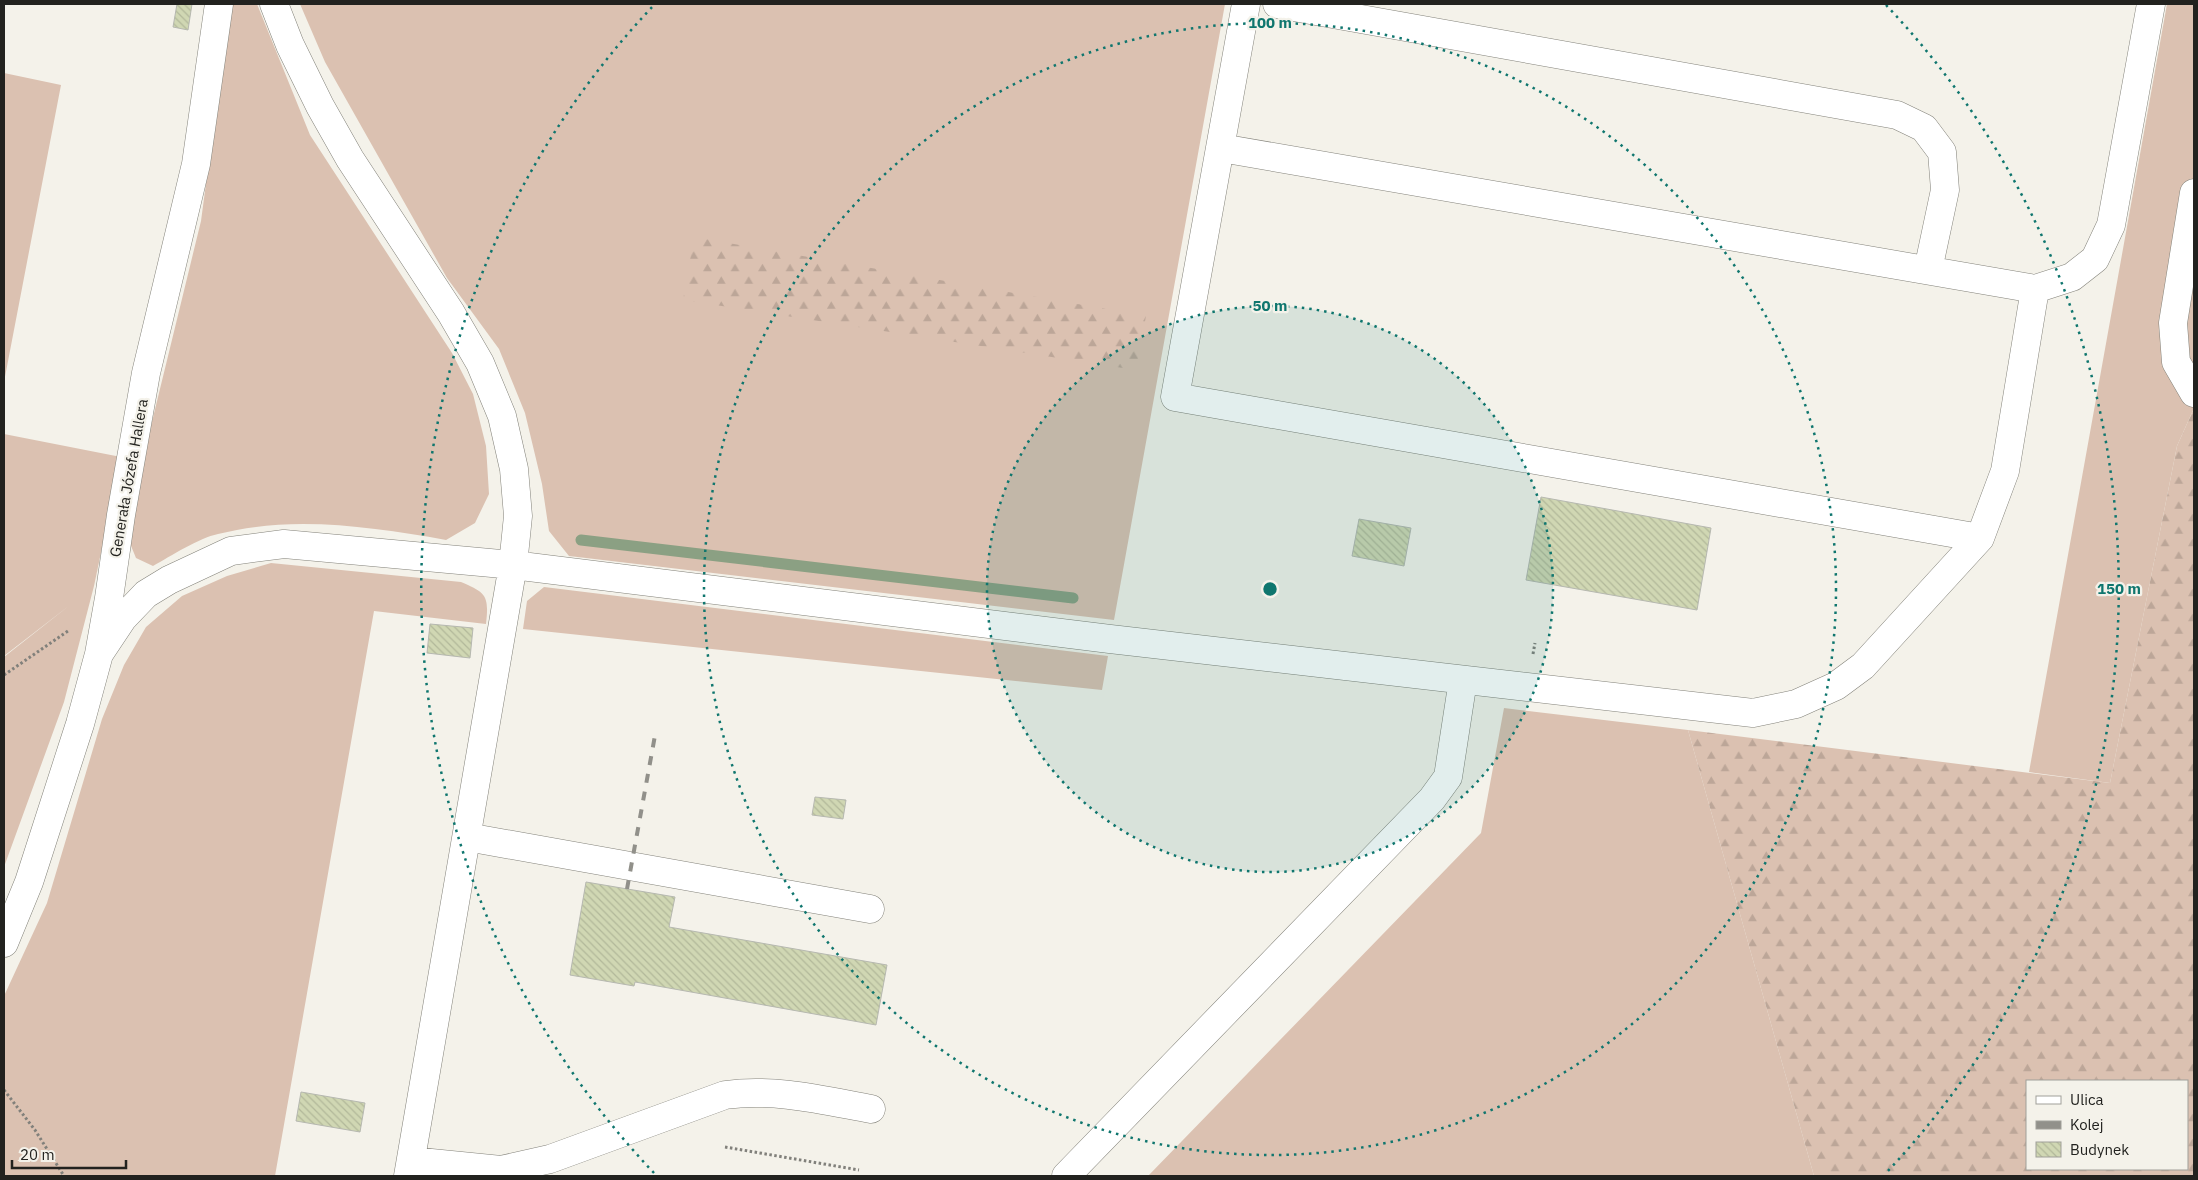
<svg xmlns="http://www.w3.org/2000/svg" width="2198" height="1180" viewBox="0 0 2198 1180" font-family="'IBM Plex Sans',sans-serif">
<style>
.grass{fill:#dbc1b1}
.forest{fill:url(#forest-firs);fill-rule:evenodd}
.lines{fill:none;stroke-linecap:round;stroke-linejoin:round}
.stream{stroke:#8ba083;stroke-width:11}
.building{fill:url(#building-back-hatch);stroke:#b6b8b0}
.minor-casing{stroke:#83827a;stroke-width:29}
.path{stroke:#81807b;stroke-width:3;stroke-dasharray:2.5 2.5;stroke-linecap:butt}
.minor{stroke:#fff;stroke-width:28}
.rail{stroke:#91908a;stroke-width:4;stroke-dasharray:9 9;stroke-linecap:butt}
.ring{fill:none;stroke:#0f766e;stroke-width:2.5;stroke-dasharray:2.5 5}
.labels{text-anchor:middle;stroke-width:4.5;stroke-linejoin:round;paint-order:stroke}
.street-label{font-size:15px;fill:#22221f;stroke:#f4f2ea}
.centre{fill:#0f766e;stroke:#f4f2ea;stroke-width:2.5}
.ring-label{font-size:15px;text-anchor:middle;font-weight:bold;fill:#0f766e;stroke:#f4f2ea;stroke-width:4.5;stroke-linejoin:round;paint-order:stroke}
</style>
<defs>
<pattern id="forest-firs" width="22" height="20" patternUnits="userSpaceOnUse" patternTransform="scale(1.25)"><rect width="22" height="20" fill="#dbc1b1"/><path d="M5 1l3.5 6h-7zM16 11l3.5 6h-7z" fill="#bca698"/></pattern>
<pattern id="building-back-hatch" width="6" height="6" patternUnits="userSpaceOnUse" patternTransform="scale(1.25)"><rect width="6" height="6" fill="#d0d7b3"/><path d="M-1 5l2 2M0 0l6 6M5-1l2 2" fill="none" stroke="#b2b89a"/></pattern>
</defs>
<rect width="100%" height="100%" fill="#f4f2ea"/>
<path class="grass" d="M230 4H257L310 135 452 353 473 394 486 446 489 494 475 523 446 540C372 527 292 515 218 534 199 538 171 556 153 566L136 558 129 541 148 438 201 221Z
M300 4H1225L1114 620 569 556 549 531 542 484 525 413 499 349 447 278 325 62Z
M2167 4H2194V408L2177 446 2110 783 2029 772Z
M4 73 61 85 4 382Z
M4 434 121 457 94 586 64 702 4 867V657L70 605 4 656Z
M271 563 461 582C487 593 489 596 486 624L374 611 275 1176H6L4 1175V996L47 903 102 719 124 665 146 627 182 596 227 576Z
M544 587 1108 656 1102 690 523 629 527 601Z
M1504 708 1688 730 1814 1176H1148L1481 833Z"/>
<path class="forest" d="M694 237 1146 316 1136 370 683 300Z
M2194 408V1176H1814L1688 730 2110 783 2177 446ZM2027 1081H2187V1169H2027Z"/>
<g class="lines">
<path class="stream" d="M581 540 1073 598"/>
</g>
<path class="building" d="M177 4H192L188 30 173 27Z
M1541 497 1711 528 1697 610 1526 580Z
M1359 519 1411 528 1404 566 1352 556Z
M430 624 473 628 470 658 427 653Z
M815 797 846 800 843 819 812 815Z
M586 882 675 897 669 927 887 965 876 1025 635 982 634 986 570 975Z
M301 1092 365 1103 360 1132 296 1121Z"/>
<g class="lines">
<g class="minor-casing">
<path id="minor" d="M274 4 290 45 320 106 350 159 451 313 480 363 502 416 514 469 518 516 513 565 408 1176
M1246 4 1175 397 1980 538
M1277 4 1897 115 1924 128 1942 152 1945 190 1928 270
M1221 148 2035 289
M2194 193 2173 323 2176 362 2194 393
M99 654 123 618 146 594 169 580 231 551 284 544 513 565 1110 639 1753 713 1796 704 1836 686 1863 666 1980 538 2005 471 2035 289 2072 277 2095 259 2111 225 2151 4
M467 837 870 909
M4 943 29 882 80 724 99 654 109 598 121 515 146 373 196 164 219 4
M411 1161 501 1170 550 1159 725 1095C774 1088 822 1100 871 1109
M1066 1176 1432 799 1448 777 1463 680"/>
</g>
<path class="path" d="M1533 654 1535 643
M4 675 68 631
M4 1090 35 1130 64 1176
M725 1147 859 1170"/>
<use href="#minor" class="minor"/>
<path class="rail" d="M627 889 656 730"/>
</g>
<circle cx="1270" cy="589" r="283" fill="#0f766e" fill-opacity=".12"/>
<g class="ring">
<circle cx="1270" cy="589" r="283"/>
<circle cx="1270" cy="589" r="566"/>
<path d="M654 1173A849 849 0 0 1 654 5M1886 5A849 849 0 0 1 1886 1173"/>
</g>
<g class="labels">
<g class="street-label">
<text transform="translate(129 478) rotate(-80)" y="5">Generała Józefa Hallera</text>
</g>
</g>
<circle cx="1270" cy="589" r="8" class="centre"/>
<g class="ring-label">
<text x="1270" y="28">100 m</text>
<text x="1270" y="311">50 m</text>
<text x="2119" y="594">150 m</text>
</g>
<rect width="2198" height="1180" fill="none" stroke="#22221f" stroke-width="10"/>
<rect x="2026" y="1080" width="162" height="90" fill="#f4f2ea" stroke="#a09f99"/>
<rect x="2036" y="1096" width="25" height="8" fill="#ffffff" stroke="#a09f99"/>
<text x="2070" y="1105" font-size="15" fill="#22221f">Ulica</text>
<rect x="2036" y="1121" width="25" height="8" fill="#91908a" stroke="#a09f99"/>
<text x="2070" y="1130" font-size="15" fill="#22221f">Kolej</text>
<rect x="2036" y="1142" width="25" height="15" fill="url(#building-back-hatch)" stroke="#a09f99"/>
<text x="2070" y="1155" font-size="15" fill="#22221f">Budynek</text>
<path d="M12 1160v8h114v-8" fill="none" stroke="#22221f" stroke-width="2.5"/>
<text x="20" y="1160" font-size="15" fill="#22221f" stroke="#f4f2ea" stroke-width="4" paint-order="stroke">20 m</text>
</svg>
